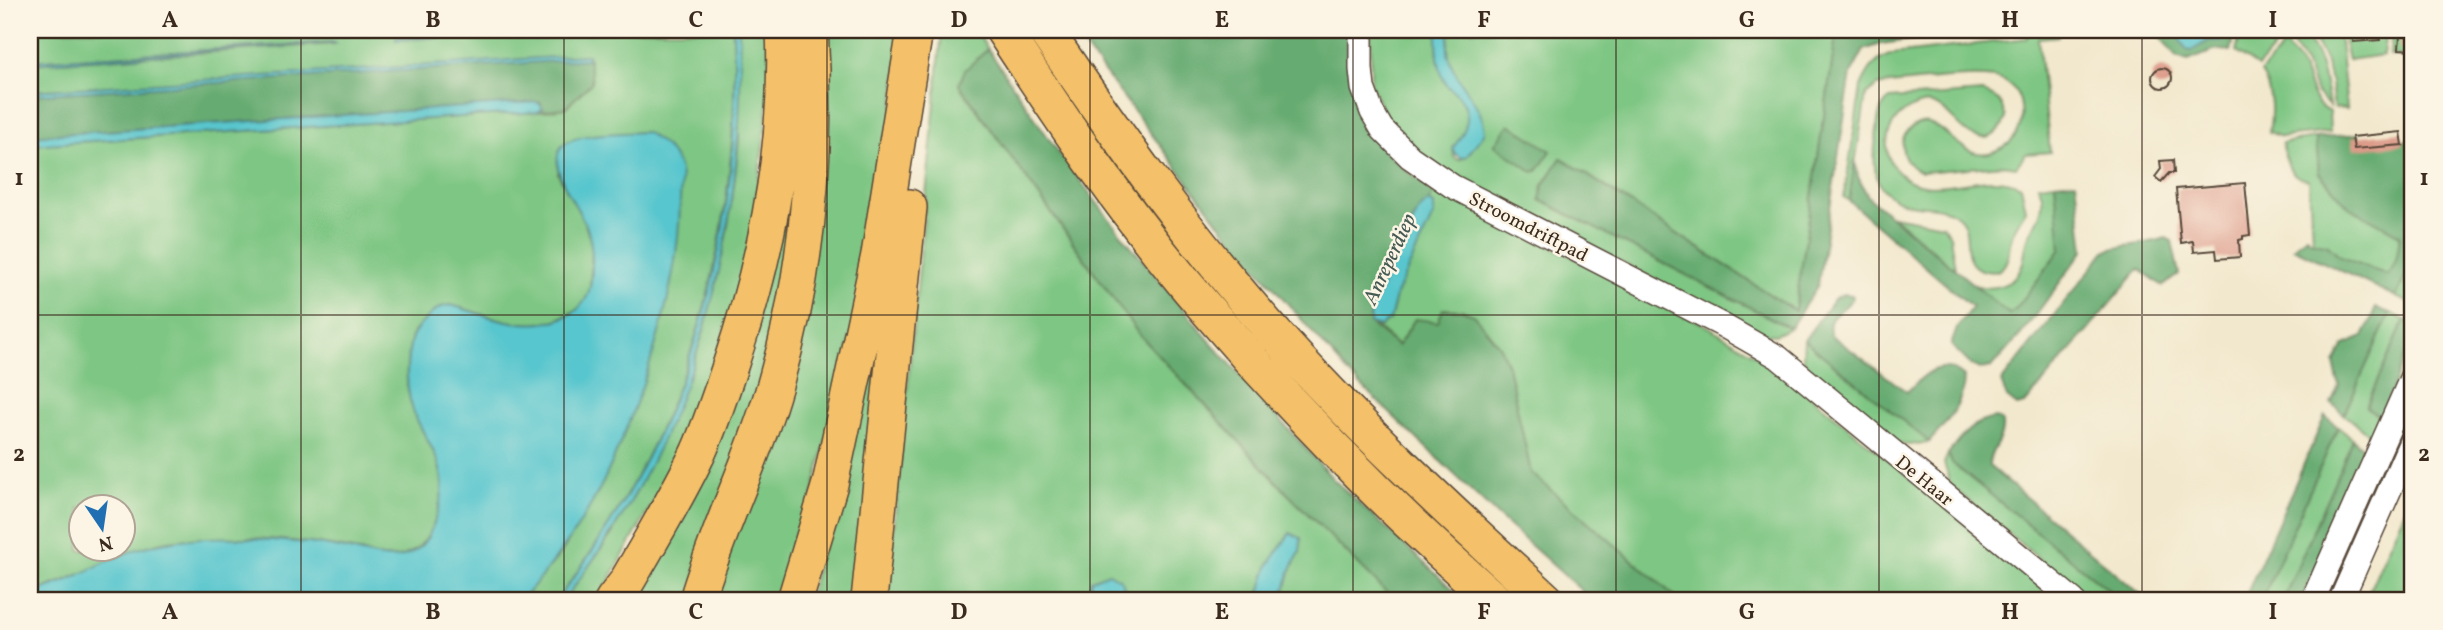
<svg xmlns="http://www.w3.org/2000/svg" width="2443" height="630" viewBox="0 0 2443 630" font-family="Vollkorn,serif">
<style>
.green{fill:#7ec683;stroke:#5c7850;stroke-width:2;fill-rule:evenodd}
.forest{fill:#66ab71;stroke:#506a48;stroke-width:2}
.water{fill:#58c6ce;stroke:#4a7876;stroke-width:2}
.building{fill:#dd9b8a}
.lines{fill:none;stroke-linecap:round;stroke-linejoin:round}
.minor-casing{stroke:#564638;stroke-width:26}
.highway-casing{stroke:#564638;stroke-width:38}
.minor{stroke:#fff;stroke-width:23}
.highway{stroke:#f4c16b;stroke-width:35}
.grid{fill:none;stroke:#3b2a1e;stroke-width:2;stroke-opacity:0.55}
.labels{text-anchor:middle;stroke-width:5;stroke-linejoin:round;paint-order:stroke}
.street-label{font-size:19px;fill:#3b2a1e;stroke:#fcf5e5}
.water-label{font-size:21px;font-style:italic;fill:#445953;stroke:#fcf5e5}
.neatline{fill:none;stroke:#3b2a1e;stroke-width:2.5}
.grid-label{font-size:23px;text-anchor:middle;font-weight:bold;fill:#3b2a1e}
</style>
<rect width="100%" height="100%" fill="#fcf5e5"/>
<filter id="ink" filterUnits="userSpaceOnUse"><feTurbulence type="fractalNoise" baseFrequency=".0143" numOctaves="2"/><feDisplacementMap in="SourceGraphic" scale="14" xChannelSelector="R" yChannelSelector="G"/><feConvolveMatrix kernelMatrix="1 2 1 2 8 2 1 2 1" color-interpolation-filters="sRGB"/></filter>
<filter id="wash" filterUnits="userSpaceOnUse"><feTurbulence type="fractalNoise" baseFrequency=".00686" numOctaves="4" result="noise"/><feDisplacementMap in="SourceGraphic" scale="28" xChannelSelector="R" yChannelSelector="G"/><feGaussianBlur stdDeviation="1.57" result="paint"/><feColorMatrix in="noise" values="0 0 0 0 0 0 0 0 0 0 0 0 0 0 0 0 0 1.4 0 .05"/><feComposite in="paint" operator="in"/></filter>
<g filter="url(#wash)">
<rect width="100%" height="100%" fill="#f2e8cd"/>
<path class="green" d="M30 30H504L397 37V40L556 30H733C743 243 687 430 557 600H521L562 552 604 479 633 408 645 132 576 138 562 147 559 154 558 174 583 218 592 246 590 291 581 308 550 323 534 324 508 322 451 305 413 332C408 354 404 374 409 395 416 433 449 457 441 500 437 521 427 548 405 555 385 562 368 553 348 549 316 543 282 539 248 538 224 538 181 537 158 543 143 547 128 555 114 561 86 572 58 583 30 594V145L538 112 565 108 592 82 588 55 30 92V64L334 44 333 42 30 61ZM80 508H122V550H80Z
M739 30H770L769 100 748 260 689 439 607 584 595 600H564L612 534 690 374 705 327 727 232 734 184 739 140Z
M816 30H903L878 227 787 600H706L768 429Z
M942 30H975L988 49 965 70 959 85 1138 333 1289 495 1394 600H1282L1291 569 1300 552V538L1290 533 1268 566 1258 600H1130L1120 580 1109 573 1091 580 1089 592 1092 600H887Z
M1371 30H1437C1437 47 1437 68 1446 84 1449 88 1454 91 1458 95 1474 114 1467 130 1453 148L1454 157 1459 160 1467 156 1485 132C1469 103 1438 63 1451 30H1837L1795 311 1562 158 1543 185 1540 200 1790 328 1775 335 1758 333 1446 172 1408 145 1387 122 1371 84Z
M2028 30H2057L2058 36 2038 38 2050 152 2026 154 2016 167 2003 165 1922 172C1905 167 1895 144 1909 130 1939 100 1957 170 1997 150 2005 147 2013 141 2017 133 2021 126 2022 115 2021 107 2020 96 2014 87 2004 81 1984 71 1913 82 1888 84L1877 86 1866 95 1849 201 1844 197 1861 86C1868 70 1875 59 1893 54L2027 38Z
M2241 30H2277L2282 39 2258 67 2236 52Z
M2297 30H2303C2305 41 2312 45 2317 55 2324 71 2326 89 2329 106L2316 93 2306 65 2289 40Z
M2308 30H2335L2340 42 2347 109 2334 108C2332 89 2330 66 2320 50 2316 42 2310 39 2308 30Z
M2341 30H2386L2383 55 2348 60Z
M2392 30H2413L2412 55 2390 56Z
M2285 44C2290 52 2297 60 2302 68 2311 85 2310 103 2329 112L2330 132 2281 137 2269 132C2273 110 2272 92 2261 72Z
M792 78 796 268 692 600H620L688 489Z
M1982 92C1997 95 2002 104 2006 118 2002 127 1995 138 1984 138 1953 138 1946 83 1905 112 1895 119 1888 130 1887 143 1886 154 1891 165 1898 172 1928 205 1984 166 2021 186L2026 210C2022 217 2016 225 2013 233 2007 245 2012 264 1997 271 1992 273 1986 271 1981 270 1957 261 1976 229 1957 215 1944 206 1931 207 1916 205 1875 199 1871 172 1876 137 1878 123 1877 108 1890 99Z
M2316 138 2319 173 2349 207 2400 235C2398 250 2398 264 2387 275L2341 257 2328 245 2312 241 2309 180C2289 179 2285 160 2282 143Z
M2055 183 2061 249 2015 310 2009 315 1974 285C1993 292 2017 285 2023 263 2025 254 2025 245 2029 236 2037 219 2049 204 2038 185Z
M1444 191 1707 326 1771 364 2060 600H1679L1531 473 1508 366 1500 347 1474 315 1434 324 1415 319 1398 346 1377 327H1381L1384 323 1390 320 1397 292 1434 205 1428 202 1434 192Z
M1893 216 1943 225 1950 236 1955 269Z
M2413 260V305L2396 297Z
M890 268 861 600H809Z
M2390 313 2405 320 2366 406 2381 418 2372 437 2344 414Z
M1804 340 1929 442 1910 445 1897 444 1808 367 1803 359Z
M2338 427 2353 439 2283 600H2262Z
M1948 454 1953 464 2121 600H2089L1951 486 1944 463Z
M2413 492V600H2365Z"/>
<path class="forest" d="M1072 30H1348C1345 45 1348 57 1351 72 1362 137 1384 154 1434 192L1427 205 1419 210 1407 232 1371 308 1370 324 1398 346 1415 319 1438 322 1443 309 1462 310 1474 315 1500 347 1508 366 1531 473 1679 600H1592L1497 515 1350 375 1234 242Z
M1837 30H1979L1881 44 1864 50 1851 74 1818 285 1790 328 1540 200 1543 186 1561 158 1795 311Z
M2155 30H2173L2187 50 2190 51 2208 41H2221L2225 35 2224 30H2236L2231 51 2216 50 2188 61 2176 57Z
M988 49 1058 152 1121 234 1209 340 1334 480 1459 595 1453 600H1394L1289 495 1138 333 959 84 965 70Z
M588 58 592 82 565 108 541 111V103L538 102 30 136V95Z
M1509 124 1551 151 1537 171 1533 172 1494 145Z
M2358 134 2365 146 2403 142 2413 137V260L2396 297 2293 248 2306 236 2312 241 2328 245 2341 257 2387 275C2398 263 2398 250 2400 235L2349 207 2319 173 2316 138Z
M1855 160 1858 177 1868 197 2009 314 2015 310 2061 249 2055 183 2076 181 2084 250 2022 333 1992 367 1980 369 1971 365 1951 345 1958 326 1972 307 1849 201Z
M2166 238 2172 241 2179 274 2163 286 2139 269 2025 404 2017 406 2007 398 2001 382 2105 251C2125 244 2146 245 2166 238Z
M1843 294 1852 295 1853 297C1846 312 1823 314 1831 335L1907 392C1924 375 1940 356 1964 377 1964 404 1947 423 1929 442L1804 340 1834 299Z
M2376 308 2390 313 2344 414 2331 403 2339 386 2334 363 2344 345 2363 337Z
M2405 320 2413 323V336L2381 418 2366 407Z
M2325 416 2338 427 2262 600H2244Z
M1996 418 2001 420C2007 439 1988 449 1989 466L2147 600H2121L1953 464 1948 454C1962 436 1972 421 1996 418Z
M2353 439 2363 448 2364 458 2302 600H2283Z"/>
<path class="water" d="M504 30H556L396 40V37Z
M733 30H739C747 188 714 350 637 490 616 529 591 564 564 600H557C686 432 745 241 733 30Z
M1437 30H1451C1435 71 1482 93 1485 132L1467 156 1461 158 1455 154 1453 148C1467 130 1474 114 1458 95 1454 91 1449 88 1446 84 1437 68 1437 47 1437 30Z
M2173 30H2224L2223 39 2221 41H2208L2191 51 2187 50Z
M333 42 335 43 30 64V61Z
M587 55 588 59 30 95 31 91Z
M538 102 543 108 538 112 30 145V136Z
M645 132C660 141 675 152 680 171 682 180 680 193 680 202 679 292 642 397 605 478 584 522 554 564 521 600H30V594C43 589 57 584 70 579 93 569 114 556 138 549 187 533 245 537 296 542 314 543 332 546 349 550 373 555 398 566 420 547 429 538 433 526 437 514 440 503 444 490 442 478 439 457 428 442 419 424 408 403 405 381 408 357 410 344 411 334 421 324 431 314 437 306 451 305 489 316 526 333 565 317 581 310 589 299 591 281 593 263 593 245 587 228 579 206 545 168 562 146 574 132 627 133 645 132Z
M1428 202 1434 205V214L1397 292 1390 320 1384 323 1381 327 1370 324 1371 308 1419 210Z
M1290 533 1301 538 1300 552 1291 569 1282 600H1258L1268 566Z
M1109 573 1121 580 1130 600H1092L1089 592 1091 580Z"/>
<g id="blocks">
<path class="building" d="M2352 30H2379L2380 40 2353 42Z
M2400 35 2413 37V50L2399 49Z
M2152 78a10 10 0 1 1 20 0a10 10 0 1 1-20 0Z
M2401 132 2403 145 2354 149 2352 137Z
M2173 160 2174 173H2169L2161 182 2155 177 2161 169 2160 161Z
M2245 183 2250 235 2243 236V239L2239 240 2240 257 2217 259 2216 250 2194 252 2193 241 2181 243 2176 189Z"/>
</g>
</g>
<g filter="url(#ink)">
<use href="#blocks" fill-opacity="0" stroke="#564638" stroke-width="2"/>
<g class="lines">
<g class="minor-casing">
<path id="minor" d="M1361 30V69L1363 88 1372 112 1382 129 1410 157 1452 186 1722 325 1778 357 2073 600
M2313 600 2413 374
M2341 600 2413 437"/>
</g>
<g class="highway-casing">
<path id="highway" d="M1003 30C1065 125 1129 219 1203 305 1293 410 1390 509 1494 600
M1045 30C1114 132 1186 233 1267 325 1354 423 1450 512 1546 600
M613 600 626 583C651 540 677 497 698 453 711 424 721 393 731 363 767 256 789 143 784 30
M697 600C719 526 755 456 776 381 809 266 818 149 810 30
M795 600 830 484 879 255 915 30
M869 600 909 207"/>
</g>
<use href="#minor" class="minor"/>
<use href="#highway" class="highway"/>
</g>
</g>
<path class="grid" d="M301 30V600M564 30V600M827 30V600M1090 30V600M1353 30V600M1616 30V600M1879 30V600M2142 30V600M30 315H2413"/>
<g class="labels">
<g class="street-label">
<text transform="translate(1529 226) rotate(27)" y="7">Stroomdriftpad</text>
<text transform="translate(1925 480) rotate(39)" y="7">De Haar</text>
</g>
<g class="water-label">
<text transform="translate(1389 259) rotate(-65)" y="7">Anreperdiep</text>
</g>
</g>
<rect width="2443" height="630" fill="none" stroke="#fcf5e5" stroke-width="77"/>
<g transform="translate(102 528) rotate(167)"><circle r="33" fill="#fcf5e5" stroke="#afa495" stroke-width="2"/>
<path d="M0-5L12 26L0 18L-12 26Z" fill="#1f6fb2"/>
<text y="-10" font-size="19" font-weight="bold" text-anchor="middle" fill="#3b2a1e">N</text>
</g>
<rect x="38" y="38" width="2366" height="554" class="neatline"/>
<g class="grid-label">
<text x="170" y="27">A</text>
<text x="433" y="27">B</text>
<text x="696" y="27">C</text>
<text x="959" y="27">D</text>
<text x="1222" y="27">E</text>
<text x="1484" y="27">F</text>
<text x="1747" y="27">G</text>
<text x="2010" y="27">H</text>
<text x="2273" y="27">I</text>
<text x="19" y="185">1</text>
<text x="2424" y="185">1</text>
<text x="19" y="461">2</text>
<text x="2424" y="461">2</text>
<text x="170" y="619">A</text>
<text x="433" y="619">B</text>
<text x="696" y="619">C</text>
<text x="959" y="619">D</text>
<text x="1222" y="619">E</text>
<text x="1484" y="619">F</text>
<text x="1747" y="619">G</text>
<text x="2010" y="619">H</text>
<text x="2273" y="619">I</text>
</g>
</svg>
